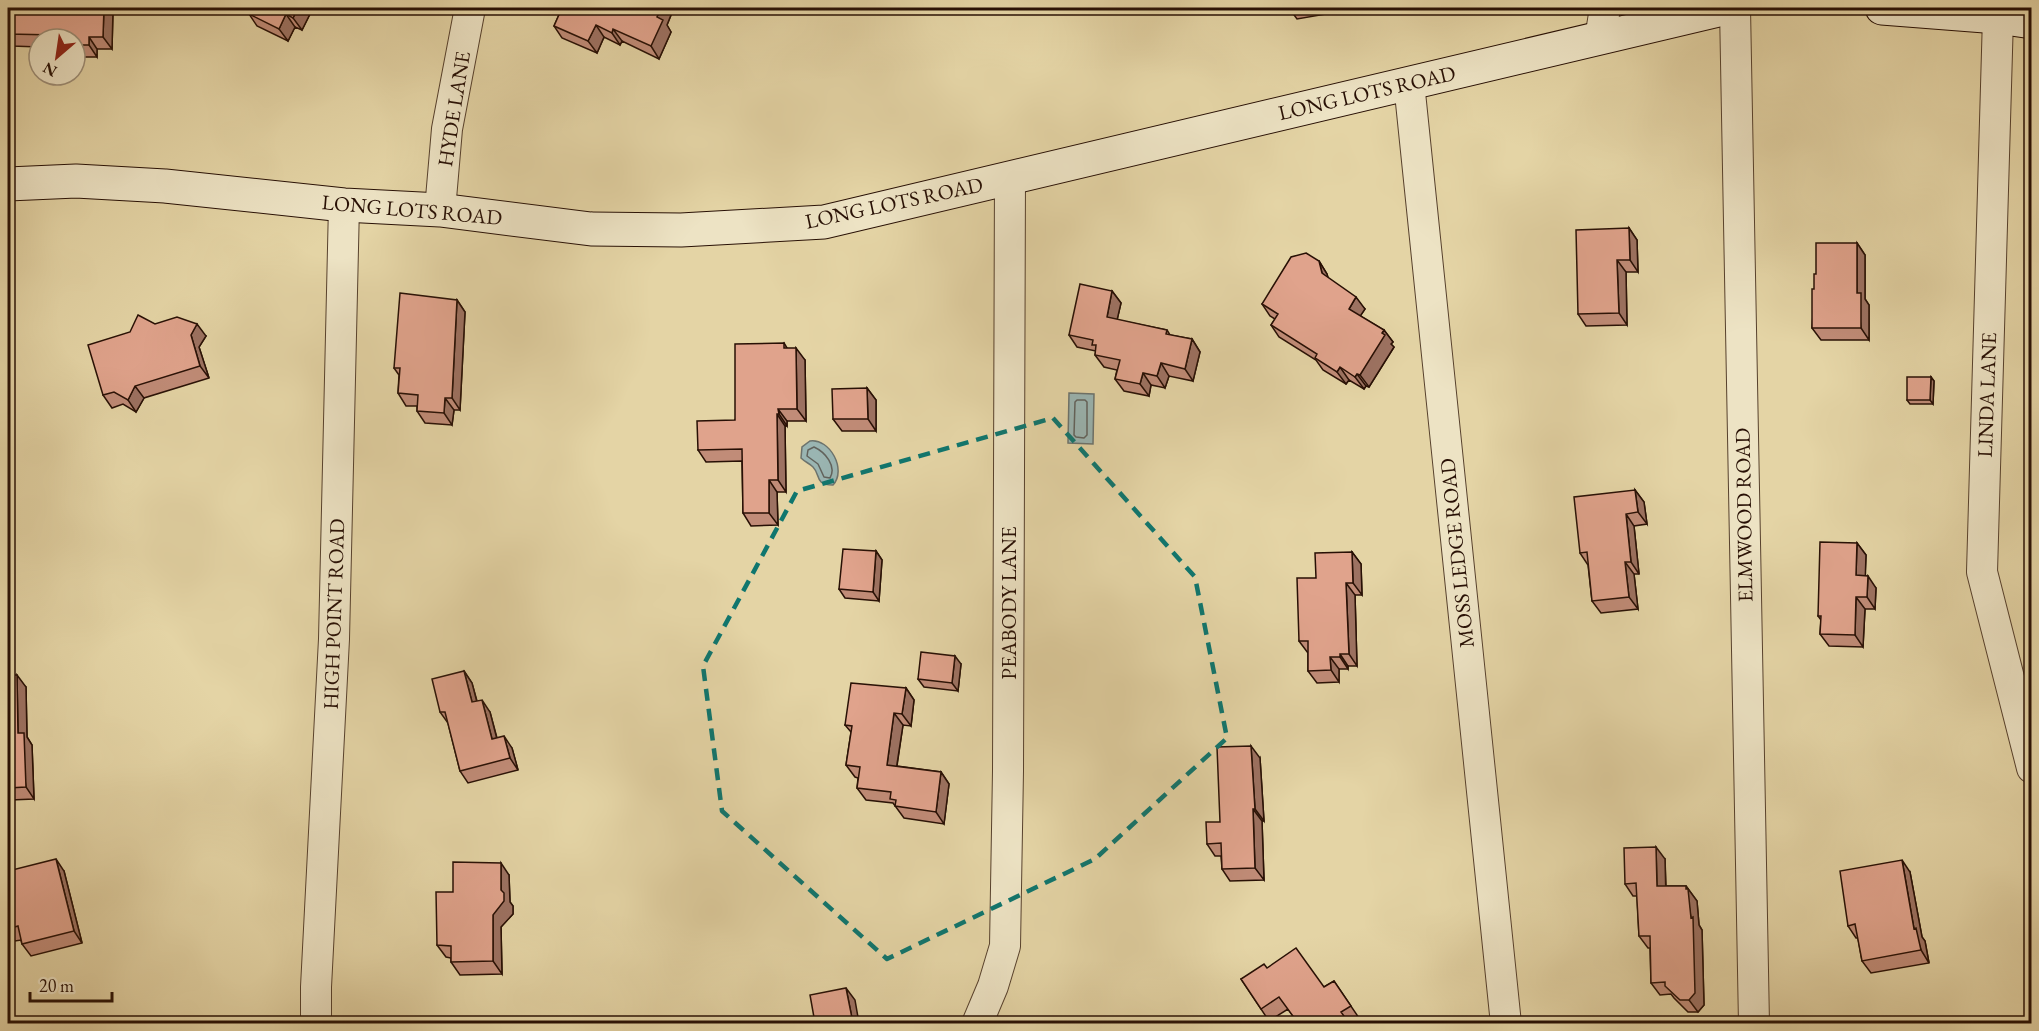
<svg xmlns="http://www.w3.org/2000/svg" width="2039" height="1031" viewBox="0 0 2039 1031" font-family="'EB Garamond',serif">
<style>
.water{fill:#9ab5b2;stroke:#6c736d;stroke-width:1.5}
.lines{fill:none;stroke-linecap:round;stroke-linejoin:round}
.shore{stroke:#61625c;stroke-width:1.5}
.street-casing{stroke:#57412d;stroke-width:32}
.secondary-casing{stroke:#281005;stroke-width:35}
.street{stroke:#ede3c4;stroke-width:30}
.secondary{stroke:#ede3c4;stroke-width:33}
.wall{fill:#c18c78;stroke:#281005;stroke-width:1.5}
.shaded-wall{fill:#9d7262;stroke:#281005;stroke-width:1.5}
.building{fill:#e0a38c;stroke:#281005;stroke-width:1.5}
.marked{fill:none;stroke:#0f766e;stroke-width:4.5;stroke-dasharray:12 8;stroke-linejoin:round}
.labels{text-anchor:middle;stroke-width:6;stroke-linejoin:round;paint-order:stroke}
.street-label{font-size:21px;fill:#281005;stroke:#ede3c4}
</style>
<rect width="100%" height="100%" fill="#e4d4a5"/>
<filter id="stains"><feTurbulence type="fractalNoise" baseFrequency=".00333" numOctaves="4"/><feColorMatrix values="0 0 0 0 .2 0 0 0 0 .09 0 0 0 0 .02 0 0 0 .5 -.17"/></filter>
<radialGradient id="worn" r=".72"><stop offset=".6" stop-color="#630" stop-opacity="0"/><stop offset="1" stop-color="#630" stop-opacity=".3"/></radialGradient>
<path class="water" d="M1069 393 1094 394 1093 444 1068 443Z
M810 441C830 438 847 470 833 485 814 485 821 475 813 467 809 463 805 462 801 458L802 447Z"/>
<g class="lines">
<path class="shore" d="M1077 400H1085L1087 402V435L1084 438 1076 437 1074 435 1075 402Z
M814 447C825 452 837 466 830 478L824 477 818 464 807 456 808 450Z"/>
<g class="street-casing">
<path id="street" d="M1735 8 1754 1024
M1998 17 1982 572 2032 768
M1600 39 1605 8
M1409 83 1506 1024
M440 210 447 129 470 8
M316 1024V987L334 639 344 205
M977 1024 993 986 1005 946 1008 771 1010 177"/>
</g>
<g class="secondary-casing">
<path id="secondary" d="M1882 8 1998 17 2032 22
M8 184 76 181 165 186 344 205 440 210 591 229 681 230 824 222 1727 8"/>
</g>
<use href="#street" class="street"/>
<use href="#secondary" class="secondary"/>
</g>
<path class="wall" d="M8 8 113 11 112 49H97V57H75V39H39V47L12 46 8 39Z
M313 8 302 30 295 27 288 41 257 26 249 14Z
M562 8H666L671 15 667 25 671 32 659 59 622 41 620 45 604 37 597 53 562 38 554 26Z
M1289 8H1337L1338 12 1297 19Z
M1629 228 1637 240 1638 272H1626L1627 325 1586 326 1578 314Z
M1857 243 1865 255V299L1869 305V340H1821L1812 328 1816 274Z
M1319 261 1327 274 1328 278 1365 309 1360 316 1384 330 1393 342 1391 344 1394 347 1369 387 1366 386 1364 389 1349 380 1346 384 1323 370 1316 360 1279 337 1271 325 1275 319 1270 316 1262 304Z
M1112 291 1121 303 1117 320 1167 330 1170 335 1192 339 1200 352 1193 381 1169 376 1165 388 1151 385 1149 396 1124 391 1115 379 1117 370 1104 367 1095 355 1096 351 1077 347 1069 335Z
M457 300 465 312 460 410H454L452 425 425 423 417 411V406H406L398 393 399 375 394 368Z
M155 324 206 336 199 347 209 378 144 398 136 412 123 404 112 408 103 395Z
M784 343 787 348 805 360 806 421H787V426H785L786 492H777L778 525 751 526 743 513 742 461 706 462 698 450 735 420Z
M1931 377 1934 381 1933 404H1910L1907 400Z
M867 388 876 400V431H842L833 419Z
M1635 490 1644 502 1647 524 1634 526 1639 574H1634L1638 609 1601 613 1592 601 1588 565 1580 553Z
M1857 543 1866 555 1865 576 1876 588 1875 609H1865L1863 647 1829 646 1820 634 1821 620 1818 616Z
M876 551 882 560 879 601 845 598 839 589Z
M1352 552 1361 564 1362 595H1355L1357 666H1348V669H1339V682L1317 683 1308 671V653L1299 641 1316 578Z
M961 664 958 691 924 687 918 679Z
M464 671 472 683 477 701 490 712 497 738 512 748 518 770 468 783 460 771 448 723 440 712Z
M8 675 26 687 27 737 32 745 34 799 10 800 8 797Z
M906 688 914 700 911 726 903 725 897 766 941 772 949 784 944 824 904 818 893 803 866 800 857 788 858 778 855 777 846 765 851 732 845 725Z
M1260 758 1264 821H1262L1264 880 1230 881 1222 869 1221 856H1215L1207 844Z
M1665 859 1666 886H1686L1697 901 1699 925 1702 930 1704 1005 1698 1012H1688L1674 998 1671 994 1660 995 1651 983 1650 948H1648L1639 936 1637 896H1633L1625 884Z
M64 871 82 943 31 956 22 944 21 940 15 941 8 931V896Z
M1910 872 1922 937 1925 941 1929 963 1871 973 1862 961 1858 938H1856L1848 926Z
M509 875 510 902 513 906V914L501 927 502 974 460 975 451 962V958L446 957 437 945 453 892Z
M1267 968 1324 987 1334 981 1359 1018 1351 1023H1298L1288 1009 1269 1021 1241 979Z"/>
<path class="shaded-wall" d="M104 8H111L113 11 112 49 103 37Z
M298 8H313L302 30 293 18Z
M661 8H666L671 15 667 25 671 32 659 59 651 46 657 17Z
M286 14 295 27 288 41 279 29Z
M596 25 604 37 597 53 588 41Z
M613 29 622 41 620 45 612 33Z
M89 37 97 49V57L89 45Z
M1629 228 1637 240 1638 272 1630 260Z
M1857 243 1865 255V299L1869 305V340L1861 328 1857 293Z
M1617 260 1626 272 1627 325 1619 313Z
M1319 261 1327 274 1330 285 1322 273Z
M1112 291 1121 303 1115 329 1107 317Z
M1356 297 1365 309 1357 321 1349 309Z
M457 300 465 312 460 410 452 398Z
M197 324 206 336 199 347 209 378 200 366 191 335Z
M1384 330 1393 342 1391 344 1394 347 1369 387 1360 375Z
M1192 339 1200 352 1193 381 1185 369Z
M796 348 805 360 806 421 797 409Z
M1161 363 1169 376 1165 388 1157 376Z
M1340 367 1349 380 1346 384 1337 372Z
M1143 373 1151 385 1149 396 1140 384Z
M1357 374 1366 386 1364 389 1355 377Z
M1931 377 1934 381 1933 404 1930 400Z
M135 386 144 398 136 412 128 400Z
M867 388 876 400V431L868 419Z
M445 398 454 410 452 425 444 413Z
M778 409 787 421V426L779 414Z
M777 414 785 426 786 492 778 480Z
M769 480 777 492 778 525 769 513Z
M1635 490 1644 502 1647 524 1638 512Z
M1626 514 1634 526 1639 574 1631 562Z
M1857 543 1866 555 1865 587 1856 575Z
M876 551 882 560 879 601 873 592Z
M1352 552 1361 564 1362 595 1353 583Z
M1625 562 1634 574 1638 609 1629 597Z
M1868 576 1876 588 1875 609 1867 597Z
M1346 583 1355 595 1357 666 1349 654Z
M1856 597 1865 609 1863 647 1855 635Z
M1340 654 1348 666V669L1340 657Z
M955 656 961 664 958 691 952 683Z
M1330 657 1339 669V682L1331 670Z
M464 671 472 683 480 714 472 702Z
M17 675 26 687 27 737 32 745 34 799 26 787 18 733Z
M906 688 914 700 911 726 902 714Z
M482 700 490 712 500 751 492 739Z
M894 713 903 725 895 777 887 765Z
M504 736 512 748 518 770 510 758Z
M1251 746 1260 758 1264 821 1255 809Z
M941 772 949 784 944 824 936 812Z
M1253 809 1262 821 1264 880 1255 868Z
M1656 847 1665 859 1666 899 1657 886Z
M56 859 64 871 82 943 74 931Z
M1902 860 1910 872 1922 937 1925 941 1929 963 1921 950 1914 929Z
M501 863 509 875 510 902 513 906V914L501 927 502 974 493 961V915L501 890Z
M1686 886 1697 901 1699 925 1702 930 1704 1005 1698 1012 1689 1000 1691 918Z
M846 988 855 1000 859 1023H853Z"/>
<path class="building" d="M8 8H104L103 37H89V45H75V39H55V35L8 34Z
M252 8H298L293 18 286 14 279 29 249 14Z
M562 8H661L657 17 663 20 651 46 613 29 612 33 596 25 588 41 554 26Z
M1629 228 1630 260H1617L1619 313 1578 314 1576 230Z
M1816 243H1857V293H1861V328H1812V289H1814V274H1816Z
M1306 253 1319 261 1322 273 1356 297 1349 309 1384 330 1382 333 1385 335 1360 375 1357 374 1355 377 1340 367 1337 372 1315 358 1317 354 1271 325 1278 314 1262 304 1291 257Z
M1080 284 1112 291 1107 317 1167 330 1166 334 1192 339 1185 369 1161 363 1157 376 1143 373 1140 384 1115 379 1120 360 1095 355 1096 345H1092L1093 340 1069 335Z
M400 293 457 300 452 398H445L444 413 417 411 418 395 398 393 400 368H394Z
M138 315 155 324 177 317 197 324 191 335 200 366 135 386 128 400 114 392 103 395 88 345 130 332Z
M784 343V348H796L797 409H778L779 414H777L778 480H769V513H743L742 449 698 450 697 421 735 420V344Z
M1907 377H1931L1930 400H1907Z
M867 388 868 419H833L832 389Z
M1635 490 1638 512 1626 514 1631 562H1625L1629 597 1592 601 1587 552 1580 553 1574 497Z
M1820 542 1857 543 1856 575 1868 576 1867 597H1856L1855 635 1820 634 1821 616H1818Z
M843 549 876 551 873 592 839 589Z
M1352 552 1353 583H1346L1349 654H1340V657H1330L1331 670 1308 671V641H1299L1297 578H1316L1315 553Z
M921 652 955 656 952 683 918 679Z
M464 671 472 702 482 700 492 739 504 736 510 758 460 771 445 712H440L432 679Z
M8 675H17L18 733H24L26 787 8 788Z
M851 683 906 688 902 714 894 713 887 765 941 772 936 812 895 806 896 800 890 799 891 792 857 788 860 767 846 765 852 726 845 725Z
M1251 746 1255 809H1253L1255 868 1222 869 1221 843 1207 844 1206 822H1220L1217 747Z
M1656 847 1657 886H1686V889H1688L1691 918 1693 917 1695 993 1689 1000H1680L1665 986V982L1651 983 1650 936H1639L1636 883 1625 884 1624 848Z
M56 859 74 931 22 944 18 926 8 929V896H10L8 886V871Z
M1902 860 1914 929 1916 928 1921 950 1862 961 1855 924 1848 926 1840 871Z
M453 862 501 863V890L504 893V901L493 915V961L451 962V946L437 945 436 892H453Z
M1296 948 1324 987 1334 981 1351 1006 1341 1012 1349 1023H1298L1279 997 1261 1009 1241 979 1264 964 1267 968Z
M846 988 853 1023H815L810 995Z"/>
<path class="marked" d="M1053 418 1195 577 1227 738 1095 859 887 959 722 811 703 666 797 491Z"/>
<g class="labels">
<g class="street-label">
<text transform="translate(1367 93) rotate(-13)" y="7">LONG LOTS ROAD</text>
<text transform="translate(454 109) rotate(-81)" y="7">HYDE LANE</text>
<text transform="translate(894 203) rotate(-12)" y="7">LONG LOTS ROAD</text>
<text transform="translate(412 210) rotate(5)" y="7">LONG LOTS ROAD</text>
<text transform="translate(1987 395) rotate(-88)" y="7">LINDA LANE</text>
<text transform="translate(1744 515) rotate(-91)" y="7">ELMWOOD ROAD</text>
<text transform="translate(1457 553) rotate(-96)" y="7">MOSS LEDGE ROAD</text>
<text transform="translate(1009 603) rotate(-90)" y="7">PEABODY LANE</text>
<text transform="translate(334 614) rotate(-88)" y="7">HIGH POINT ROAD</text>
</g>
</g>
<rect width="2039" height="1031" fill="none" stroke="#e4d4a5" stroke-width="30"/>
<rect x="9" y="9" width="2021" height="1013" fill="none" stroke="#281005" stroke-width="3"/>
<rect x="15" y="15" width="2009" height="1001" fill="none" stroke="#281005" stroke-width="1.5"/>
<g transform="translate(57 57) rotate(209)"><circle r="28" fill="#ede3c4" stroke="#9e8f78" stroke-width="1.5"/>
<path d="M0-4.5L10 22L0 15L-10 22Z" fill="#8f2418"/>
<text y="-9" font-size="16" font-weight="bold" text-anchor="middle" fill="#281005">N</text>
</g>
<path d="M30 992v9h82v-9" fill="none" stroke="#281005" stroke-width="3"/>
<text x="39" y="992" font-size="18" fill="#281005" stroke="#ede3c4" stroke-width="4.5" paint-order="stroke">20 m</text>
<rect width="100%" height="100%" filter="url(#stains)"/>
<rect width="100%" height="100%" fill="url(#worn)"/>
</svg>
